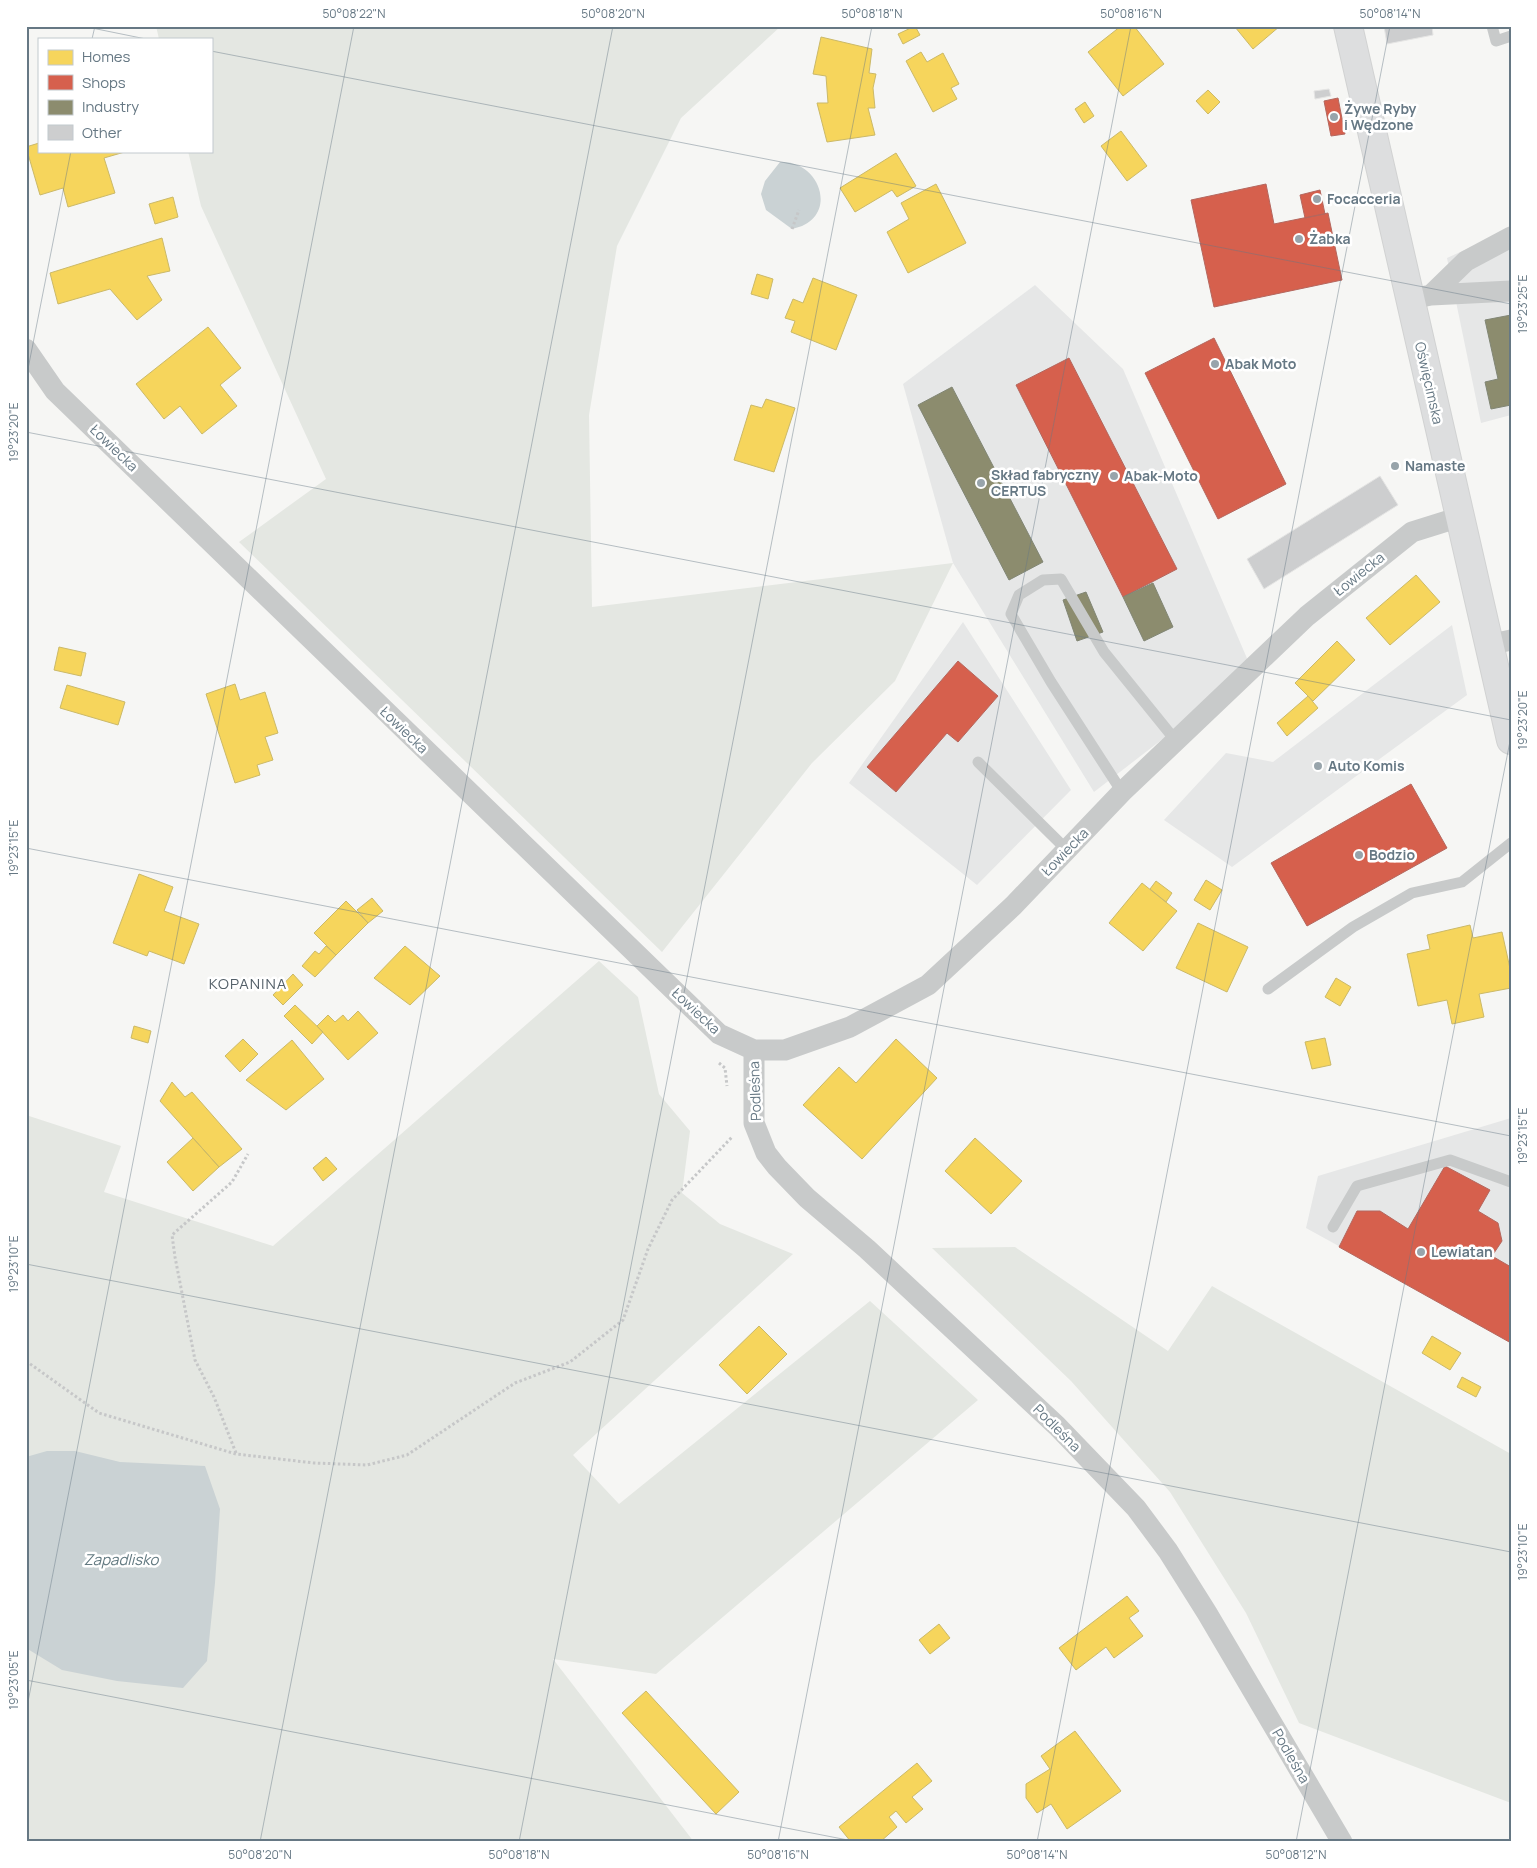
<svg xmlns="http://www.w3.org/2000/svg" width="1537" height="1868" viewBox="0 0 1537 1868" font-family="Manrope,sans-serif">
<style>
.built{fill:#e6e7e7}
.green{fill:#e4e7e2}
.water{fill:#cad2d4}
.homes{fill:#f6d55c;stroke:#cbb968}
.shops{fill:#d6604d;stroke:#b4675e}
.industry{fill:#8c8c6e;stroke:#818675}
.building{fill:#cdcecf;stroke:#e5e5e4}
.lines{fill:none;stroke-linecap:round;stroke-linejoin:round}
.secondary-casing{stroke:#d1d2d2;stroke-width:30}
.path{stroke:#c6c7c8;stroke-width:3;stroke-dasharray:2.5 2.5;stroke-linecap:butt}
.lane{stroke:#c8caca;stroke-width:11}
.street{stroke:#c8caca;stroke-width:21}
.secondary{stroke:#dddedf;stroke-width:28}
.ticks{fill:none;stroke:#667884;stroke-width:1;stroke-opacity:0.45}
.poi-dot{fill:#98a4ab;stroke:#fff;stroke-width:2}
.labels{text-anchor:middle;stroke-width:5;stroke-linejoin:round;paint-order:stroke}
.poi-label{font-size:14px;font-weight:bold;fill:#667884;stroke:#fff;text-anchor:start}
.street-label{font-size:14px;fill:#667884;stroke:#fff}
.neighbourhood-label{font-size:15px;letter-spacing:1px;fill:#546069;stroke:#fff}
.water-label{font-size:15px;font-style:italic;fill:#627980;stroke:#fff}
.neatline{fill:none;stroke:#667884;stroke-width:2}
.ticks-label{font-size:12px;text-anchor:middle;fill:#667884}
</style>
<rect width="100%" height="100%" fill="#f6f6f4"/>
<path class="built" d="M1511 229V415L1481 423 1447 258Z
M1035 285 1123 369 1252 670 1094 792 953 563 903 384Z
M963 622 1071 790 977 885 849 783Z
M1452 625 1467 695 1232 867 1164 820 1226 753 1273 762Z
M1511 1118V1341L1306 1228 1318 1176Z"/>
<path class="green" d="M156 26H781L681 118 617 246 589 415 592 607 953 563 895 681 812 763 662 952 239 542 326 479 201 206 188 151H211V39H159Z
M599 961 638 997 659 1094 690 1131 682 1193 720 1224 793 1254 573 1455 619 1504 870 1301 978 1400 656 1674 553 1659 694 1842H26V1115L121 1146 104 1192 273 1246Z
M1015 1247 1168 1351 1212 1286 1511 1454V1803L1299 1723 1246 1613 1170 1492 1071 1381 932 1248Z"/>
<path class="water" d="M780 162C822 160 840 220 792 229L766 210 761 194 765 181Z
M47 1451H75L120 1462 205 1466 220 1509 215 1583 207 1661 183 1688 117 1681 62 1670 26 1648V1457Z"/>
<path class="homes" d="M915 26 920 35 903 44 898 34Z
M1121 26H1134L1164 64 1123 96 1088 52Z
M1236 26H1280L1253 49 1235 27Z
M821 37 872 49 869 73 876 74 873 88 875 108H868L875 135 827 142 817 103H828L826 76 813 74Z
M921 52 927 62 943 53 959 84 951 88 957 99 933 112 906 61Z
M1208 90 1220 102 1208 114 1196 101Z
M1085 102 1094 116 1084 123 1075 109Z
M1121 131 1147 166 1127 181 1101 146Z
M39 143V151H128L104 158 115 193 68 207 63 188 40 195 26 147Z
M896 153 916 186 897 197 892 190 855 212 840 188Z
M936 184 966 243 908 273 887 232 909 219 901 203Z
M173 197 178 217 155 224 149 204Z
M162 238 170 271 147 276 162 300 137 320 110 289 58 304 50 273Z
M757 274 773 279 768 299 751 294Z
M813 278 857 295 836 350 791 332 795 321 785 318 793 299 803 303Z
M208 327 241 368 220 385 237 406 202 434 180 406 164 419 136 384Z
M766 399 795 408 774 472 734 460 751 405 762 408Z
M1416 575 1440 602 1390 645 1366 618Z
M1337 641 1355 660 1313 701 1295 683Z
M59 647 86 653 81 676 54 670Z
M235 684 240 700 265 692 278 733 265 737 273 760 257 765 260 775 235 783 206 694Z
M67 685 125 702 118 725 60 708Z
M1308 696 1318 708 1287 736 1277 723Z
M139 874 173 887 164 911 199 924 184 964 149 951 147 956 113 943Z
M1206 880 1222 890 1210 910 1194 900Z
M1156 881 1172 893 1166 902 1150 889Z
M1142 883 1177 911 1143 951 1109 923Z
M372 898 383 911 368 923 357 910Z
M346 901 368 923 336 955 314 933Z
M1198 923 1248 947 1227 992 1176 968Z
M1470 925 1473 938 1502 932 1511 973V988L1479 994 1484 1017 1452 1024 1447 1000 1418 1006 1407 954 1430 949 1427 935Z
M326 946 336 955 315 977 302 966 315 951 319 954Z
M405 946 440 976 410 1005 374 978Z
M293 974 303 985 283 1005 273 995Z
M1336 978 1351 987 1340 1006 1325 997Z
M295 1005 323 1032 312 1044 284 1016Z
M358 1011 378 1033 348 1060 317 1026 328 1015 335 1022 343 1015 348 1021Z
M134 1026 151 1031 148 1043 131 1038Z
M1325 1038 1331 1065 1312 1069 1305 1042Z
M243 1039 258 1054 240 1072 225 1056Z
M896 1039 937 1078 862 1159 803 1105 839 1067 856 1083Z
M292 1040 324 1079 286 1110 246 1080Z
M172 1082 185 1097 192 1092 242 1149 219 1167 160 1101Z
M193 1138 219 1167 193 1191 167 1162Z
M975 1138 1022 1181 991 1214 945 1171Z
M326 1157 337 1169 323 1181 313 1168Z
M759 1326 787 1354 747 1394 719 1365Z
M1432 1336 1461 1353 1450 1370 1422 1353Z
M1462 1377 1481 1387 1476 1397 1457 1387Z
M1127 1596 1139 1611 1129 1618 1143 1636 1114 1658 1106 1647 1076 1670 1059 1648Z
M939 1624 950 1638 930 1654 919 1640Z
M646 1691 739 1792 716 1814 622 1713Z
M1075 1731 1121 1791 1067 1829 1051 1804 1037 1813 1026 1798V1784L1050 1769 1041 1756Z
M917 1763 932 1781 912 1797 923 1809 906 1823 896 1811 889 1817 897 1827 880 1842H851L839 1827Z"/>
<path class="shops" d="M1338 98 1345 134 1331 136 1324 101Z
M1266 184 1274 224 1328 213 1342 280 1214 307 1191 200Z
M1320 190 1325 214 1305 218 1300 195Z
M1214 338 1286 484 1218 519 1145 373Z
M1069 358 1177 569 1123 597 1016 385Z
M958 661 998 696 958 742 947 733 896 792 867 767Z
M1411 784 1447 848 1307 926 1271 863Z
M1445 1166 1490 1190 1478 1211 1498 1223 1502 1241 1492 1256 1511 1267V1343L1339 1247 1357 1211H1380L1408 1229Z"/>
<path class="industry" d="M1511 315V405L1491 409 1485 382 1498 379 1485 320Z
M952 387 1043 562 1009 580 918 405Z
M1153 583 1173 627 1144 641 1123 597Z
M1086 592 1103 632 1077 641 1063 600Z"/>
<path class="building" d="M1384 26H1432L1433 35 1387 44Z
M1329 89 1331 96 1315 99 1314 91Z
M1380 476 1398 505 1264 589 1247 559Z"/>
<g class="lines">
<g class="secondary-casing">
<path id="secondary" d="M1348 26 1511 740"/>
</g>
<path class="path" d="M792 229 799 210
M719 1063 725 1068 727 1086
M26 1361 99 1413 236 1454 314 1463 367 1465 407 1455 515 1383 570 1362 623 1320 648 1249 672 1200 733 1136
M236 1453 214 1397 195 1360 175 1257 172 1235 232 1182 248 1154"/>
<path class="lane" d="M1492 26 1496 41 1511 36
M978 762 1067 850
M1122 792 1051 682 1011 614 1019 595 1043 580 1061 579 1104 652 1176 741
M1268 989 1353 927 1412 893 1462 882 1511 843
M1333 1227 1357 1186 1450 1160 1511 1182"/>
<path class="street" d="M1431 295 1466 261 1511 237
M1411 299 1431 295 1511 291
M26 349 55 391 719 1034 754 1050H785L850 1027 928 985 1013 906 1122 792 1307 616 1412 532 1460 517
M1488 645 1511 640
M754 1050V1123L766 1153 777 1167 807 1198 867 1249 1057 1426 1136 1508 1168 1551 1207 1613 1342 1842"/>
<use href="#secondary" class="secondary"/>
</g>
<path class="ticks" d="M82 26 146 39M92 39 95 26M211 51 1511 304M26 379 71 151M26 432 1511 720M26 848 1511 1136M26 1264 1511 1552M26 1680 858 1842M26 1712 354 26M260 1842 613 26M519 1842 872 26M778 1842 1131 26M1037 1842 1390 26M1296 1842 1511 736"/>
<g class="poi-dot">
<circle cx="1334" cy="117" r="5"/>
<circle cx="1317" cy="199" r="5"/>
<circle cx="1299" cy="239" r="5"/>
<circle cx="1215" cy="364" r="5"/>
<circle cx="1395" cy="466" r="5"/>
<circle cx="1114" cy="476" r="5"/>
<circle cx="981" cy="483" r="5"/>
<circle cx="1318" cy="766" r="5"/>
<circle cx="1359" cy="855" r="5"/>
<circle cx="1421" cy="1252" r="5"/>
</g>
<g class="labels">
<g class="poi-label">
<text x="1344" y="114">Żywe Ryby<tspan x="1344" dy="16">i Wędzone</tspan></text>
<text x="1327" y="204">Focacceria</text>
<text x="1309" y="244">Żabka</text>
<text x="1225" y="369">Abak Moto</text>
<text x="1405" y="471">Namaste</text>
<text x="991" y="480">Skład fabryczny<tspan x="991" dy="16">CERTUS</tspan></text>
<text x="1124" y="481">Abak-Moto</text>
<text x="1328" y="771">Auto Komis</text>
<text x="1369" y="860">Bodzio</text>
<text x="1431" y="1257">Lewiatan</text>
</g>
<g class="street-label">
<text transform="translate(1429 383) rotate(77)" y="5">Oświęcimska</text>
<text transform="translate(114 448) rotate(44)" y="5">Łowiecka</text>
<text transform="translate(1359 574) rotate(-39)" y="5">Łowiecka</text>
<text transform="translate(404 730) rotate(44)" y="5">Łowiecka</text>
<text transform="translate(1065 852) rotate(-46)" y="5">Łowiecka</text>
<text transform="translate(696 1011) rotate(43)" y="5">Łowiecka</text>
<text transform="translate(755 1091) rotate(-92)" y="5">Podleśna</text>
<text transform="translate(1057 1428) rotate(45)" y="5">Podleśna</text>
<text transform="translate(1291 1756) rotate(60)" y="5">Podleśna</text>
</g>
<g class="neighbourhood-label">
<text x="248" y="989">KOPANINA</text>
</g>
<g class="water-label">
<text x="121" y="1565">Zapadlisko</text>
</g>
</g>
<rect width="1537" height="1868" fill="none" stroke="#ffffff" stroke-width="55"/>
<rect x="38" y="38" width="175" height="115" fill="#ffffff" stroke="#c2c9ce"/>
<rect x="48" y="50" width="25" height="15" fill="#f6d55c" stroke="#c2c9ce"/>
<text x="82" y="62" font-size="15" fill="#667884">Homes</text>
<rect x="48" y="75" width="25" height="15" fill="#d6604d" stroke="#c2c9ce"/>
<text x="82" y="88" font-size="15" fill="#667884">Shops</text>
<rect x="48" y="100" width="25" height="15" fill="#8c8c6e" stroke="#c2c9ce"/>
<text x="82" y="112" font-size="15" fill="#667884">Industry</text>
<rect x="48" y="125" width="25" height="15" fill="#cdcecf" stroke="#c2c9ce"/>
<text x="82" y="138" font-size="15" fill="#667884">Other</text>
<rect x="28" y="28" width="1482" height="1812" class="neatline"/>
<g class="ticks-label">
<text x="354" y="18">50°08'22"N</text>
<text x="613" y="18">50°08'20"N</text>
<text x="872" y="18">50°08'18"N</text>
<text x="1131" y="18">50°08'16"N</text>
<text x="1390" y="18">50°08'14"N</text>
<text transform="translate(1523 304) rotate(-90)" y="4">19°23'25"E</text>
<text transform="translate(14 432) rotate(-90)" y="4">19°23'20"E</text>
<text transform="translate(1523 720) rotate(-90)" y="4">19°23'20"E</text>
<text transform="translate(14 848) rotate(-90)" y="4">19°23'15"E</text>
<text transform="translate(1523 1136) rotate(-90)" y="4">19°23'15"E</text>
<text transform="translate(14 1264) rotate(-90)" y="4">19°23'10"E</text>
<text transform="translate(1523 1552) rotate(-90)" y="4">19°23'10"E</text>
<text transform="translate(14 1680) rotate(-90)" y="4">19°23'05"E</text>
<text x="260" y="1859">50°08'20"N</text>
<text x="519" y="1859">50°08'18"N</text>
<text x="778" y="1859">50°08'16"N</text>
<text x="1037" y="1859">50°08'14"N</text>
<text x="1296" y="1859">50°08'12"N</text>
</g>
</svg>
